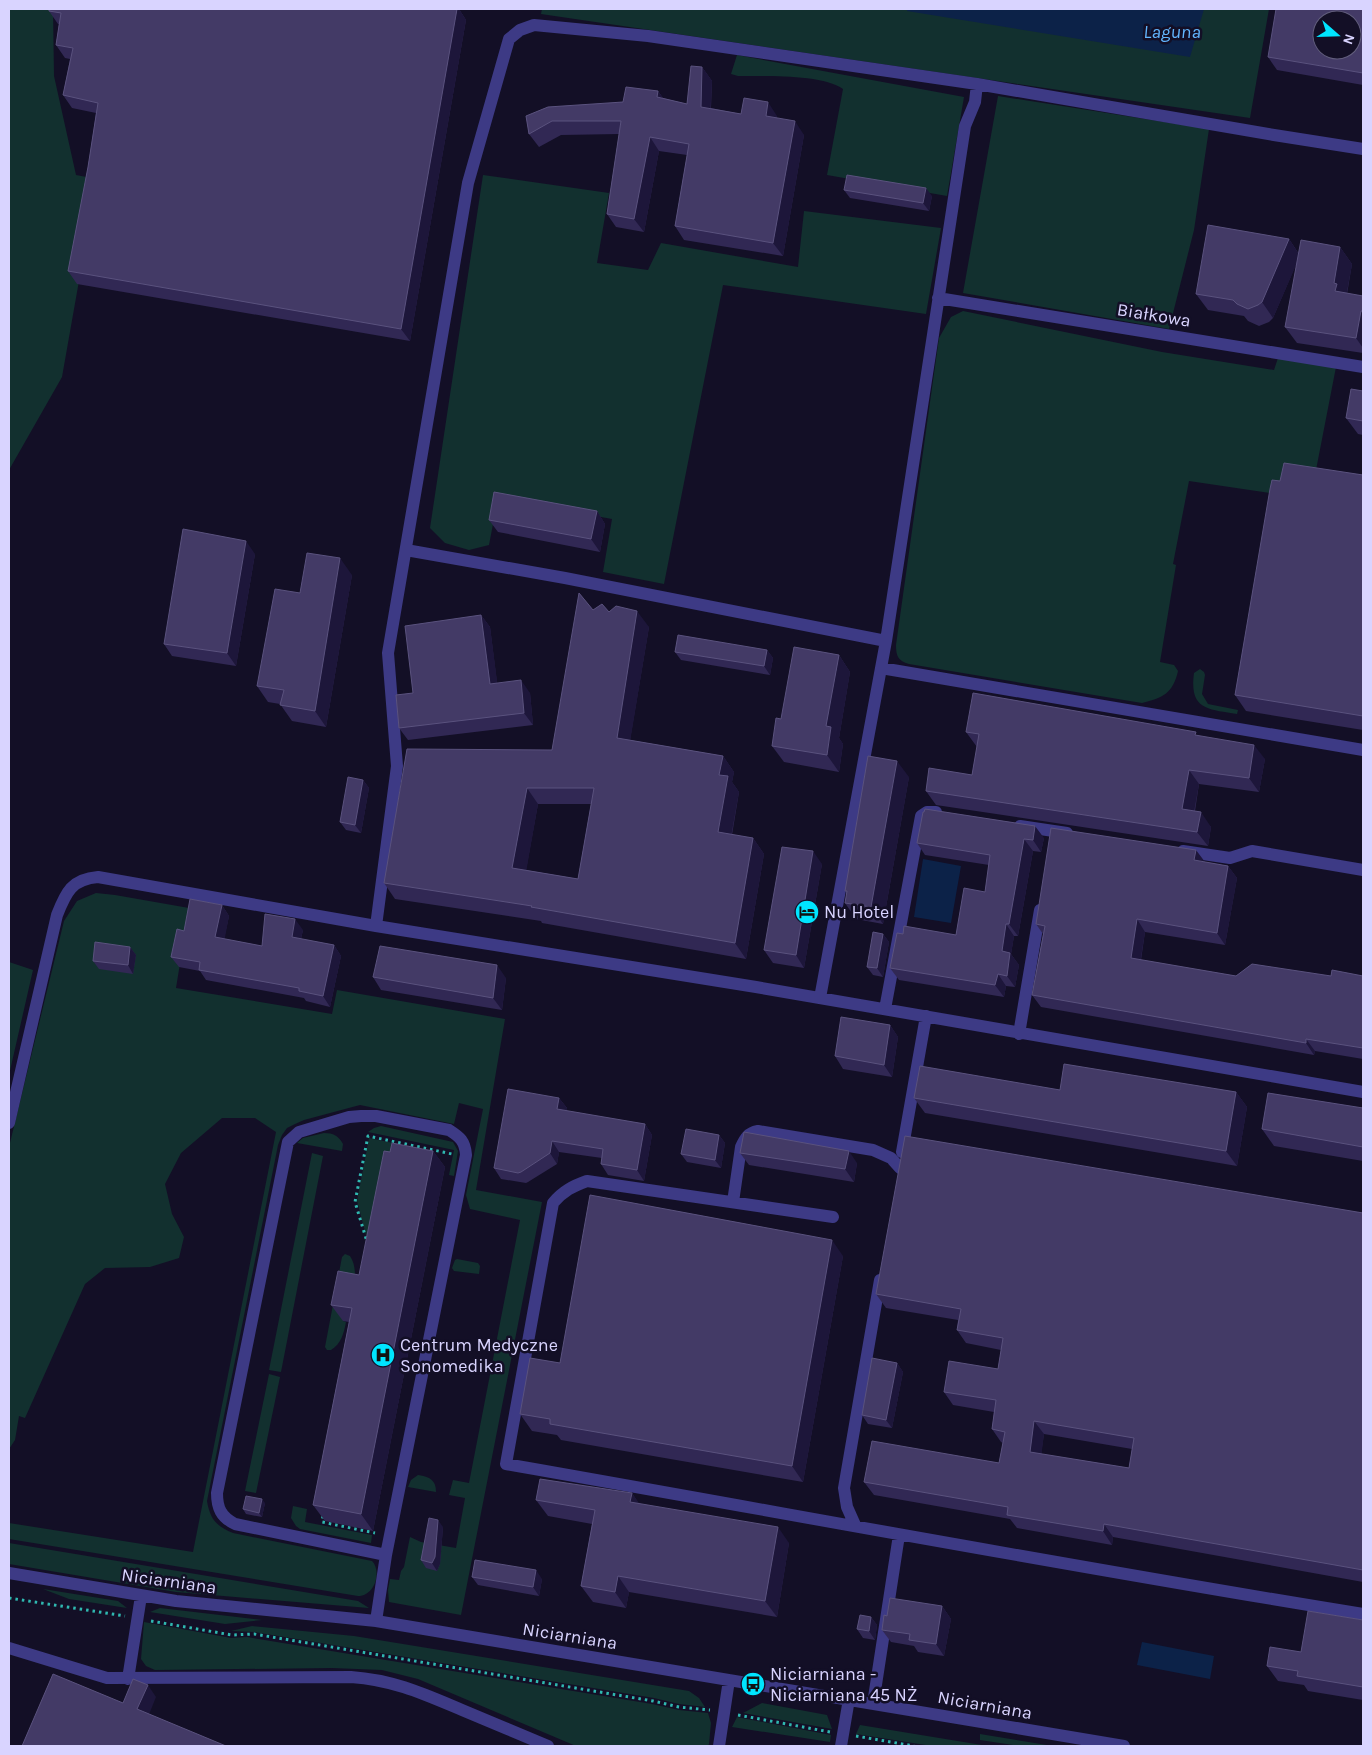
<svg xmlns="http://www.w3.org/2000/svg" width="1372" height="1755" viewBox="0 0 1372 1755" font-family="Karla,sans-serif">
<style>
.green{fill:#12302f}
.water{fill:#0c2248}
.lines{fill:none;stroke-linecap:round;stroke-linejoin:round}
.path{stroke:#2fb8b0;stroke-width:3;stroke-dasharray:2.5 4;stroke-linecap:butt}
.minor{stroke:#3d3a85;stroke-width:12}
.wall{fill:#312854;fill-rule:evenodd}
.shaded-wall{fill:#1d163a}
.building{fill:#433a66;stroke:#5a527e;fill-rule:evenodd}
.labels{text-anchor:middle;stroke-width:5;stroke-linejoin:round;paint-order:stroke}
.street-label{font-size:18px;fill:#d9d4ff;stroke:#130f26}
.poi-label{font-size:18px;fill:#d9d4ff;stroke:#130f26;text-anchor:start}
.water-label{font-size:19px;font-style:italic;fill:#62b6ff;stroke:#130f26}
</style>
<rect width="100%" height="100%" fill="#130f26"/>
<path class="green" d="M9 9H53L54 76 76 175 97 179 62 377 9 470Z
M542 9H1269L1250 118 541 14Z
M737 55 964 97 947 196 827 175 843 89C823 74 763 76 738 76L731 74Z
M998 96 1209 129 1194 230 1169 329 963 293Z
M483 175 609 193 597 263 648 270 661 243 798 267 804 211 941 228 926 314 723 285 664 584 603 572 612 519 498 498 489 545 469 550 445 543 430 528Z
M963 311 1162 352 1274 370 1278 358 1336 367 1316 470 1286 474 1270 493 1189 481 1173 564 1176 565 1160 662 1174 665 1178 671C1173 693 1163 698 1142 703L909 664C898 661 896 656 896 645L939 338 951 317Z
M1200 669 1204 672 1205 675 1202 694 1208 704 1238 710 1237 714C1208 709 1189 710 1194 673Z
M96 893 115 895 189 908 176 988 332 1014 337 990 505 1019 476 1190 542 1202 461 1615 389 1602 388 1590 390 1579 399 1580 401 1571 404 1567 410 1537 421 1542 456 1548 465 1498 449 1495 453 1480 469 1483 520 1220 470 1209 466 1195 483 1109 459 1103 454 1124 360 1105 304 1120 295 1124 287 1128 282 1135 278 1145 207 1501C210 1519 216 1526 233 1533L372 1561C382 1571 375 1596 358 1596L9 1539V1523L193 1552 276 1132 255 1118H222L181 1153 165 1184 172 1214 184 1237 179 1258 150 1267 105 1268 85 1284 25 1418 19 1416 15 1440 9 1449V1147L64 921 77 901Z
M9 962 33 970 9 1075Z
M381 1126 453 1142 458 1151 454 1176 449 1175 454 1150 368 1132 374 1128Z
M324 1133C333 1133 339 1136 343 1144L342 1151 297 1143 303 1138Z
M369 1138 393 1143 367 1239 357 1201Z
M312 1153 323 1156 281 1372 269 1370Z
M345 1254 350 1256C362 1274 349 1302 343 1321L346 1322C344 1333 341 1344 331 1350H327L325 1347 342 1257Z
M457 1259 478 1263 480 1266 479 1274 454 1271 452 1268 455 1260Z
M269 1374 280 1377 256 1493 245 1491Z
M418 1475C430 1477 436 1480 436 1492L408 1487 411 1480Z
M293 1506 307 1509 305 1522 372 1535 371 1543 300 1529 296 1526 291 1518Z
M9 1543 358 1601 369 1608 176 1592 9 1564Z
M43 1589 118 1601 127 1608 69 1599Z
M160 1608 262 1620 225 1624 150 1612Z
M144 1622 231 1638 247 1637 652 1704 679 1710 708 1713 711 1723 709 1744 708 1746H576L418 1679 382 1670 332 1668 155 1670 146 1666 141 1659Z
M252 1626 354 1636 689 1691 699 1698 705 1707 679 1704 654 1698 254 1632 231 1631Z
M762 1703 827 1715 832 1729 743 1713Z
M737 1717 831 1735 830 1742 732 1727Z
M860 1725 988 1746H932L856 1734Z
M980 1734 1053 1746H1019L980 1740Z"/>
<path class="water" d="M907 9H1204L1190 57 907 11Z
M923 859 961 866 951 923 914 917Z
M1142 1642 1214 1656 1210 1679 1137 1665Z"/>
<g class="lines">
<path class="path" d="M368 1245 355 1202 368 1136 452 1154
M323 1516 322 1522 375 1533
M9 1598 125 1616
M151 1621 232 1635 254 1634 653 1701 679 1707 710 1710
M738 1715 830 1732
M856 1736 914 1746"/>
<path class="minor" d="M938 298 1363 367
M406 550 565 578 886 641
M881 668 1363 750
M1020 826 1067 833
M1183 851 1230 858 1252 851 1363 870
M376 926 397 766 388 653 468 183 509 39 520 30 534 25 648 36 977 84 1274 135 1363 149
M820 998 886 641 965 126 975 102 977 84
M885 1009 921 816 927 812H936
M1019 1034 1040 910
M9 1123 57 915C66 892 72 879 98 877L376 926 756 987 1363 1092
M902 1152 926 1016
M733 1202 741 1147C745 1138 748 1133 758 1131L873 1150 891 1158 900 1168
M833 1217 587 1181C573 1186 563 1191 553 1203L506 1464C791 1514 1077 1568 1363 1614
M855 1525 847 1507 844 1488 880 1280
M9 1573 176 1601 376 1621 1124 1746
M376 1621 386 1555 466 1155C465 1141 460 1137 449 1130L376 1116H361L349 1117 299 1132 288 1142 217 1493C217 1508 221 1517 235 1524L386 1555
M9 1648 107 1678 351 1677C394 1680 424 1694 462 1710 491 1722 519 1734 548 1746
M128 1679 141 1596
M873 1704 899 1535
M719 1746 729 1680
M841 1746 849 1699"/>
</g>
<path class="wall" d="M49 9H459L466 20 410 341 77 284 68 271 88 167 96 113 72 108 63 95 70 59 65 58 56 45 59 24H58L49 11Z
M1363 9V85L1277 70 1268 57Z
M702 67 712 81 711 108 741 114 777 116V118L804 135 783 256 684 240 675 226 687 155 659 151 644 232 616 227 607 214 619 134 561 135 539 147 529 134 526 116 623 102 658 91 663 98 687 104Z
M844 190 932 196 929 211 850 198Z
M1289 239 1299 254 1340 247 1352 264 1347 294 1363 296V353L1297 343 1285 327 1297 262 1273 318 1269 322 1259 326 1248 321 1244 316 1208 310 1196 294Z
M1363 391V435L1358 434 1346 418Z
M1363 475V730L1246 711 1235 695 1280 481Z
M597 511 605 524 600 552 498 532 489 520Z
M255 554 236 666 172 656 164 644Z
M352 575 326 727 292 721 280 704 268 702 257 686 300 593Z
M593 610 609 612 649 627 630 740 723 756 734 772 732 782 739 792 732 835 753 838 764 854 746 959 542 923 541 921 395 899 384 883 552 750ZM538 804H591L578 879 526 870Z
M481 615 490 627 497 683 530 693 533 725 408 740 399 728 413 693Z
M767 650 773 658 770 675 681 660 675 652Z
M839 655 850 672 839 738 843 744 839 772 784 762 772 746 781 719Z
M966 732 1198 736 1265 759 1259 792 1199 784 1195 811 1211 827 1208 846 936 805 926 791 972 775 977 747Z
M909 777 883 924 856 919 845 903 847 893 845 891Z
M363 780 369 788 361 833 346 830 340 822Z
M1044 838 1041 852 1033 851 1018 936H1014L1011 954 1019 965 1015 987 1006 986 1004 997 899 980 890 968 903 934 956 935 985 892 989 865 925 855 917 843Z
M1204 862 1228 866 1237 878 1225 945 1145 932 1141 960 1236 976H1363V1059L1315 1051 1314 1055 1041 1007 1032 995 1043 934 1036 924Z
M822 864 804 968 773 963 764 950Z
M222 905 229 916 224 939 262 946 303 930 301 939 334 945 341 956 330 1007 306 1001 304 998 206 980 200 971 179 967 171 957 184 931Z
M883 934 889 942 883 977 873 975 867 967Z
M130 947 136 955 133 974 99 969 93 961Z
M373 977 506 978 502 1010 381 990Z
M890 1025 898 1037 892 1077 843 1069 835 1056Z
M1236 1092 1247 1107 1237 1166 925 1113 914 1098Z
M559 1098 567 1108 566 1111 645 1124 652 1135 644 1181 608 1175 601 1164 602 1158 559 1152 557 1164 528 1182 526 1183 501 1179 494 1168Z
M1363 1108V1161L1274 1146 1262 1129Z
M719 1135 725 1143 721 1168 687 1162 681 1154Z
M433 1151 445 1167 373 1531 325 1521 313 1505 349 1322 343 1321 331 1305 359 1275 390 1152Z
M740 1153 857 1163 854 1182 749 1165Z
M1363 1213V1582L1113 1537 1112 1545 1017 1528 1010 1519 874 1495 864 1482 999 1463 1003 1443 1001 1442 992 1429 994 1412 953 1405 944 1392 998 1369 1001 1350 966 1343 957 1330 958 1320 886 1308 876 1294ZM1044 1434 1132 1449 1129 1468 1041 1454Z
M843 1256 803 1482 561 1440 557 1435 532 1431 520 1414 560 1363Z
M897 1363 903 1372 892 1428 868 1424 862 1415Z
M632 1493 639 1504 789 1543 777 1617 629 1592 626 1608 593 1602 581 1586 592 1524 548 1516 536 1500Z
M265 1503 262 1517 246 1514 243 1509Z
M443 1527 440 1564 437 1571 426 1568 421 1560Z
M472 1577 542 1579 539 1596 478 1585Z
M942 1606 951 1619 944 1656 918 1652 914 1646 891 1642 882 1630 887 1616Z
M871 1617 877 1625 875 1640 863 1638 857 1629Z
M1363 1620V1700L1308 1691 1304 1685 1278 1681 1267 1666 1301 1652Z"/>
<path class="shaded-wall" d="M457 9H459L466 20 410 341 401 329Z
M702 67 712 81 710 120 701 107Z
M658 91 668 105 657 97Z
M768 102 777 116 775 130 766 116Z
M795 121 804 135 783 256 773 243Z
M650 137 659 151 644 232 634 219Z
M926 188 932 196 929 211 923 203Z
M1289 239 1300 256 1273 318 1262 302Z
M1340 247 1352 264 1346 297 1335 291 1334 283Z
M1361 311 1363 315V348L1356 338Z
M597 511 605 524 600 552 591 539Z
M246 541 255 554 236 666 227 653Z
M340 558 352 575 326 727 315 711Z
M637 611 649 627 628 754 617 738Z
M481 615 490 627 499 696 490 684Z
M767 650 773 658 770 675 764 666Z
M839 655 850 672 839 738 843 744 839 772 827 755 826 726Z
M521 680 530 693 533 725 524 713Z
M1254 745 1265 759 1259 792 1249 778Z
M723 756 734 772 732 782 739 792 729 848 718 832 719 775Z
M897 761 909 777 883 924 871 907Z
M1189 770 1199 784 1192 823 1182 809Z
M363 780 369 788 361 833 355 825Z
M527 788 538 804 524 884 512 868Z
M1201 812 1211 827 1208 846 1197 832Z
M1035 826 1044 838 1041 852 1033 840Z
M753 838 764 854 746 959 735 943Z
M1024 839 1033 851 1018 936 1009 924Z
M1196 850 1205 862 1194 860Z
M813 851 822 864 804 968 796 955Z
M1228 866 1237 878 1225 945 1217 933Z
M222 905 229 916 223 948 215 937Z
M295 919 303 930 299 947 292 937Z
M1137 919 1145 932 1139 970 1131 958Z
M1006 924 1014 936 1011 954 1019 965 1015 987 1007 976 1002 951Z
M883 934 889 942 883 977 877 968Z
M334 945 341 956 330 1007 323 996Z
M130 947 136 955 133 974 128 965Z
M497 965 506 978 502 1010 493 998Z
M998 974 1006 986 1004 997 995 985Z
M890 1025 898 1037 892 1077 884 1065Z
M1306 1039 1315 1051 1314 1055 1306 1043Z
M1236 1092 1247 1107 1237 1166 1226 1151Z
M559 1098 567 1108 565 1120 557 1109Z
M645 1124 652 1135 644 1181 637 1170Z
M719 1135 725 1143 721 1168 715 1160Z
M552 1141 559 1152 557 1164 550 1153Z
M433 1151 445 1167 373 1531 361 1514Z
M849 1151 857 1163 854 1182 845 1169Z
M832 1240 843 1256 803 1482 792 1466Z
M897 1363 903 1372 892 1428 886 1420Z
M1034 1421 1044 1434 1040 1466 1030 1452Z
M632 1493 643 1509 630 1502Z
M262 1499 265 1503 262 1517 259 1513Z
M438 1520 443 1527 440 1564 437 1571 432 1563Z
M1104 1524 1113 1537 1112 1545 1103 1531Z
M778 1527 789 1543 777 1617 765 1601Z
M536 1570 542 1579 539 1596 533 1587Z
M618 1576 629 1592 626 1608 615 1592Z
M942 1606 951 1619 944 1656 936 1644Z
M871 1617 877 1625 875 1640 869 1631Z
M148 1685 156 1697 146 1722 137 1709Z"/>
<path class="building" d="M49 9H457L401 329 68 271 88 167 98 103 63 95 73 48 56 45 61 13 49 11Z
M1276 9H1363V73L1268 57ZM1322 20H1352V50H1322Z
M691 66 702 67 701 107 741 114 744 98 768 102 766 116 795 121 773 243 675 226 689 144 650 137 634 219 607 214 621 121H552L529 134 526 116 548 107 623 102 626 87 658 91 657 97 687 104Z
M847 175 926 188 923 203 844 190Z
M1208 225 1289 239 1262 302 1258 305 1248 309 1237 304 1233 300 1196 294Z
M1301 240 1340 247 1334 283 1337 284 1335 291 1363 296V311H1361L1356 338 1285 327Z
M1351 389 1363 391V421L1346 418Z
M1284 463 1363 475V716L1235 695 1270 489 1272 480 1280 481Z
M494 492 597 511 591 539 489 520Z
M183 529 246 541 227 653 164 644Z
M307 553 340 558 315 711 280 705 284 690 257 686 275 589 300 593Z
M579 593 593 610 602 604 609 612 616 606 637 611 617 738 723 756 719 775 728 776 718 832 753 838 735 943 531 907 532 906 384 883 407 749 552 750ZM527 788H594L578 879 512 868Z
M481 615 490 684 521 680 524 713 399 728 396 695 413 693 405 626Z
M678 635 767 650 764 666 675 652Z
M794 647 839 655 826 726 831 727 827 755 772 746 776 718 781 719Z
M973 693 1196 732 1195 735 1254 745 1249 778 1189 770 1182 809 1201 812 1197 832 926 791 929 768 972 775 979 734 966 732Z
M868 756 897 761 871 907 845 903 847 891H845Z
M348 777 363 780 355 825 340 822Z
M925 809 1035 826 1033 840 1024 839 1009 924H1006L1002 951 1010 953 1007 976 998 974 995 985 890 968 897 933 903 934 904 926 956 935 964 888 985 892 990 855 917 843 923 812H924Z
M1051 828 1196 850 1194 860 1228 866 1217 933 1137 919 1131 958 1236 976 1252 964 1331 976 1332 970 1363 976V1048L1306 1039V1043L1032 995 1045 926 1036 924Z
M782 847 813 851 796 955 764 950Z
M190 899 222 905 215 937 262 946 265 914 295 919 292 937 334 945 323 996 299 991V988L199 970 200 962 171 957 177 929 184 931Z
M873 932 883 934 877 968 867 967Z
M95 942 130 947 128 965 93 961Z
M380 946 497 965 493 998 373 977Z
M841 1017 890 1025 884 1065 835 1056Z
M1064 1064 1236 1092 1226 1151 914 1098 920 1066 1060 1090Z
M508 1089 559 1098 557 1109 645 1124 637 1170 601 1164 603 1149 552 1141 550 1153 521 1172 518 1173 494 1168Z
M1268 1093 1363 1108V1147L1262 1129Z
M686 1129 719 1135 715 1160 681 1154Z
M744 1132 849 1151 845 1169 740 1153Z
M905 1136 1363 1213V1570L1104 1524 1103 1531 1007 1515 1008 1507 864 1482 872 1441 999 1463 1005 1432 992 1429 996 1400 944 1392 949 1361 998 1369 1003 1338 957 1330 961 1309 876 1294ZM1034 1421 1134 1438 1129 1468 1030 1452Z
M392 1143 433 1151 361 1514 313 1505 352 1308 331 1305 338 1271 359 1275 384 1151 390 1152Z
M590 1195 832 1240 792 1466 550 1424V1419L520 1414 530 1358 560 1363Z
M872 1358 897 1363 886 1420 862 1415Z
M540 1479 632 1493 630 1502 778 1527 765 1601 618 1576 615 1592 581 1586 595 1510 536 1500Z
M246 1496 262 1499 259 1513 243 1509Z
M429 1518 438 1520 435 1557 432 1563 421 1560Z
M475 1560 536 1570 533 1587 472 1577Z
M890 1598 942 1606 936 1644 909 1640 910 1634 882 1630 884 1615 887 1616Z
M1308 1611 1363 1620V1687L1297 1676 1298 1671 1267 1666 1270 1647 1301 1652Z
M860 1615 871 1617 869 1631 857 1629Z
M53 1674 123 1703 133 1679 148 1685 137 1709 226 1746H22Z"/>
<defs>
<g id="hotel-disc" transform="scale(1.25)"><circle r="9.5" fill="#00e5ff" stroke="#130f26"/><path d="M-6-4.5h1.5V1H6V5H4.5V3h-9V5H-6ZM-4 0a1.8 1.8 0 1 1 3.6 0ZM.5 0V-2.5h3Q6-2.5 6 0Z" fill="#111"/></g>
<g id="hospital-disc" transform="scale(1.25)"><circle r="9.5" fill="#00e5ff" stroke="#130f26"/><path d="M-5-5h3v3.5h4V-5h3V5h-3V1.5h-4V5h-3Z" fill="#111"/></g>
<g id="bus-disc" transform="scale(1.25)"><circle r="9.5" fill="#00e5ff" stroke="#130f26"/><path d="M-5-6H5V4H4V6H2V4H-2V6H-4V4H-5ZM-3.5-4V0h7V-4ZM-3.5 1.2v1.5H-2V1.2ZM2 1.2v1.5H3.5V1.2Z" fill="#111"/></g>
</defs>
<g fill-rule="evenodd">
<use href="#hotel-disc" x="807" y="912"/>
<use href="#hospital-disc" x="383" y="1355"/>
<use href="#bus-disc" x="753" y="1684"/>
</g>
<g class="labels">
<g class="street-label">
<text transform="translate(1154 315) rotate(9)" y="6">Białkowa</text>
<text transform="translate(169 1581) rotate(8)" y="6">Niciarniana</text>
<text transform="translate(570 1636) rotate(9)" y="6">Niciarniana</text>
<text transform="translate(985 1705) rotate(10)" y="6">Niciarniana</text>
</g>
<g class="poi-label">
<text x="824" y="918">Nu Hotel</text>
<text x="400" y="1351">Centrum Medyczne<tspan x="400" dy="21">Sonomedika</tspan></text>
<text x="770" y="1680">Niciarniana -<tspan x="770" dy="21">Niciarniana 45 NŻ</tspan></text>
</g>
<g class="water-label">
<text x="1172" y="38">Laguna</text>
</g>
</g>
<rect width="1372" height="1755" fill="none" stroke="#d9d4ff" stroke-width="20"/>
<g transform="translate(1337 35) rotate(110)"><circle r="24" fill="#130f26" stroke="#625e7d"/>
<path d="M0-4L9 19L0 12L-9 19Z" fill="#00e5ff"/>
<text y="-8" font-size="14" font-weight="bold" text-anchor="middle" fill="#d9d4ff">N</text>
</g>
</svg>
